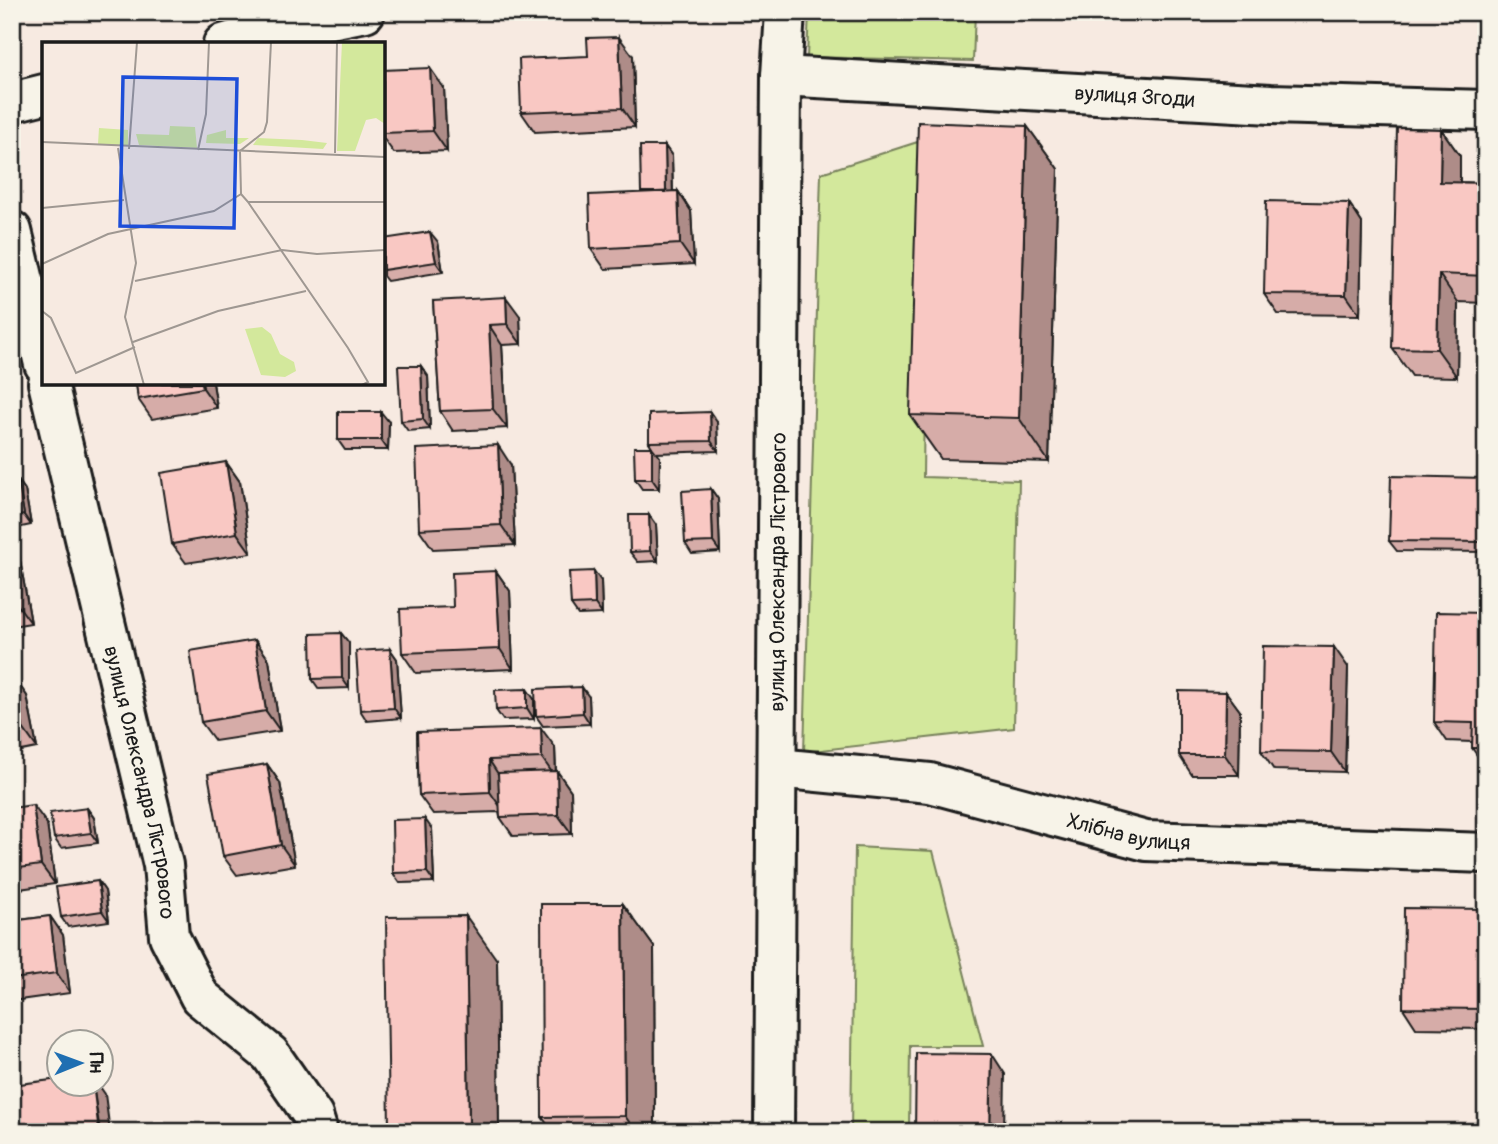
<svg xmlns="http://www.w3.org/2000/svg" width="1498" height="1144" viewBox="0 0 1498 1144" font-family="Pangolin,sans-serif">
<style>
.green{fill:#d3e89c;stroke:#78825c;stroke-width:2}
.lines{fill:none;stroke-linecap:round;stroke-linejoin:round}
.minor-casing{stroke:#1c1c1c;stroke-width:44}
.minor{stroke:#f7f3e8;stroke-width:38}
.wall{fill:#d6aca8;stroke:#1c1c1c;stroke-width:2}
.shaded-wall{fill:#ae8c88;stroke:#1c1c1c;stroke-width:2}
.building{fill:#f9c8c3;stroke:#1c1c1c;stroke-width:2}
.labels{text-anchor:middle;stroke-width:5;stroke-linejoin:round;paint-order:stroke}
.street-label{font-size:21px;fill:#1c1c1c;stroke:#f7f3e8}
.inset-road{fill:none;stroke:#9f9892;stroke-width:2}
.view{fill:#1d4ed8;fill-opacity:0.15;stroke:#1d4ed8;stroke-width:3.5}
.inset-edge{fill:none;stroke:#1c1c1c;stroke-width:3.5}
</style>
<rect width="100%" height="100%" fill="#f7eae1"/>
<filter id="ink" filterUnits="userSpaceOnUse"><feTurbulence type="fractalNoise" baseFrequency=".0143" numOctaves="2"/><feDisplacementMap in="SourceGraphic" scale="14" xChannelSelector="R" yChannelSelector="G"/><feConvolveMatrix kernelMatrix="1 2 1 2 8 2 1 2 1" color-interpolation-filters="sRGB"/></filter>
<g filter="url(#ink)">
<path class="green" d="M809 12H975L973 61 807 57Z
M927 139 923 477 1019 480 1014 728 804 752 821 173Z
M855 847 933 851 983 1046H910L909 1132H851Z"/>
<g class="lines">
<g class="minor-casing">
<g id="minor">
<path d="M223 44 260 33 365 12"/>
<path id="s1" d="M781 76 1271 104 1486 110"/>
<path d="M12 102 44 94"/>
<path d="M12 231 44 364"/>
<path id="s2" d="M48 383 163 865 169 936 200 997 270 1054 313 1116 318 1132"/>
<path id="s3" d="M777 768 930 783 1146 841 1486 853"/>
<path id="s4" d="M774 1132 781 76 785 12"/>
</g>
</g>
<use href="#minor" class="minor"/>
</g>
<path class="wall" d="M633 56 635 127 535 132 521 112Z
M383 70 444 88 447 151 394 153 383 138Z
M1027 126 1058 169 1049 462 941 459 910 415Z
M1441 129 1460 156V182L1486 183V303L1458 302 1457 377 1412 376 1392 348Z
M665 146 672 156 673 191H678L691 211 694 264 605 269 591 249 642 193Z
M1349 203 1362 223 1360 315 1278 314 1264 294Z
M383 239 438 242 443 272 387 281 383 276Z
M433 301 520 316 521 344 502 345 507 428 453 431 440 411Z
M421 366 428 376 430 429 408 431 401 421Z
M136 383H213L217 408 152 419 138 399Z
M389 422 388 450H345L338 440Z
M717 422 718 451 656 453 660 457 659 489H642L635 479 652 447 649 442Z
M226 462 240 482 251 553 186 563 172 544Z
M511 465 515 545 433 549 419 529Z
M1486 478V552L1397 551 1389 541Z
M18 480 25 490 31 525 12 529V481Z
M711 489 718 499 720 552 692 554 685 543Z
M656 525 658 561 638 562 630 552Z
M12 546 19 555 31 623 12 626Z
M496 571 510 591 513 669 416 673 402 653 453 607Z
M601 581 602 614 578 615 571 605Z
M1486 613V768L1472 748V742L1447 741 1434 722Z
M341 633 349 643V688L319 689 312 679Z
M255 640 269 660 280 731 215 741 201 722Z
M390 649 397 659 401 718 367 721 360 710Z
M1348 667 1345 772 1274 770 1261 751Z
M12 677 27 696 37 748 12 753Z
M1226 692 1240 711 1239 775H1192L1179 755Z
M589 697 590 724 543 726 536 716Z
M534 699V719L503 720 496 710Z
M417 732 555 747 556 771H557L571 791 572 834 513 836 500 817 499 812 433 814 419 795Z
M267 764 280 783 295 865 237 875 223 856Z
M12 808 47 824 55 884 12 890Z
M87 808 94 818 98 843 61 848 54 838Z
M432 829 434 882 400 883 393 873Z
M98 881 105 891 109 921 68 927 61 917Z
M623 904 654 947 655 1132H553L542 1117Z
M1486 909V1029L1416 1028 1403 1008Z
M50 916 63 935 70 993 12 1001V921Z
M497 960 499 1132H390L389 1129Z"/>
<path class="shaded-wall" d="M619 37 633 56 635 127 622 108Z
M430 68 444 88 447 151 433 131Z
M1027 126 1058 169 1049 462 1019 418Z
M1441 129 1460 156V210L1440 182Z
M665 146 672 156 673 202 666 192Z
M678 191 691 211 694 264 680 244Z
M1349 203 1362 223 1360 315 1346 295Z
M430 232 438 242 443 272 436 262Z
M1439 274 1458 302 1457 377 1437 349Z
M506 297 520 316 521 344 507 324Z
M489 325 502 345 507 428 493 409Z
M421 366 428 376 430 429 423 419Z
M202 383H213L217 408 203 388Z
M381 412 389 422 388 450 381 440Z
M710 412 717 422 718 451 711 441Z
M498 445 511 465 515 545 501 525Z
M652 447 660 457 659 489 652 479Z
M226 462 240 482 251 553 237 533Z
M18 480 25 490 31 525 24 515Z
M711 489 718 499 720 552 713 542Z
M649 515 656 525 658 561 650 551Z
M12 546 19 555 31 623 17 604 12 576Z
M496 571 510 591 513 669 500 649Z
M594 571 601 581 602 614 595 604Z
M341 633 349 643V688L342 678Z
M255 640 269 660 280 731 266 711Z
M1334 647 1348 667 1345 772 1331 752Z
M390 649 397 659 401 718 394 708Z
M13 676 27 696 37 748 23 728Z
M582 687 589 697 590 724 583 713Z
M527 689 534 699V719L527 708Z
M1226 692 1240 711 1239 775 1225 755Z
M541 728 555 747 556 778 542 758Z
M489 760 502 780 504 812 490 792Z
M267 764 280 783 295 865 281 845Z
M557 771 571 791 572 834 558 815Z
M33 805 47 824 55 884 41 865Z
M87 808 94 818 98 843 91 833Z
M425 819 432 829 434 882 427 872Z
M98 881 105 891 109 921 102 911Z
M623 904 654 947 655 1132H636L625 1116Z
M50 916 63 935 70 993 57 973Z
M466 916 497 960 499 1132H472L469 1128Z
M992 1054 1005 1074 1004 1132H990Z
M93 1084H98L105 1094 110 1132H100Z"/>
<path class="building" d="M619 37 622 108 521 112 519 59 588 56 587 38Z
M430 68 433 131 383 133V70Z
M918 122 1027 126 1019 418 910 415Z
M1397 128 1441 129 1440 182 1486 183V276L1439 274 1437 349 1392 348Z
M640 146H665L666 192H641Z
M678 191 680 244 591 249 589 195Z
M1266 201 1349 203 1346 295 1264 294Z
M430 232 436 262 383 270V239Z
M506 297 507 324 489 325 493 409 440 411 433 301Z
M398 366H421L423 419 401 421Z
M136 383H202L203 388 138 399Z
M338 412H381V440H338Z
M710 412 711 441 649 442V414Z
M498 445 501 525 419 529 416 449Z
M634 447H652V479H635Z
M226 462 237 533 172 544 161 473Z
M1391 476 1486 478V542L1389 541Z
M18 480 24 515 12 517V481Z
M711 489 713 542 685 543 682 491Z
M629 515H649L650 551 630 552Z
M496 571 500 649 402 653 400 609 453 607 452 573Z
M594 571 595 604 571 605 569 572Z
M12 576 17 604 12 605Z
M1436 612 1486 613V748H1472L1473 723 1434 722Z
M341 633 342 678 312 679 311 634Z
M255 640 266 711 201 722 190 651Z
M1263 646 1334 647 1331 752 1261 751Z
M390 649 394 708 360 710 356 651Z
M13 676 23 728 12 731V677Z
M582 687 583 713 536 716 535 689Z
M527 689V708L496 710 495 690Z
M1179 691 1226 692 1225 755H1179Z
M541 728 542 758 489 760 490 792 419 795 417 732Z
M267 764 281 845 223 856 208 774Z
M557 771 558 815 500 817 498 773Z
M33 805 41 865 12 869V808Z
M87 808 91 833 54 838 50 813Z
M425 819 427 872 393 873 392 820Z
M98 881 102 911 61 917 56 887Z
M541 904H623L625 1116 542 1117Z
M1404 908 1486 909V1009L1403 1008Z
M50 916 57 973 12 979V921Z
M466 916 469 1128 389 1129 386 917Z
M916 1053 992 1054 990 1132H915Z
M60 1079V1084H93L99 1132H12V1085Z"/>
</g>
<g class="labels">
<g class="street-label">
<text dy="7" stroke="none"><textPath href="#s1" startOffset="354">вулиця Згоди</textPath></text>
<text dy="7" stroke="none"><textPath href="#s4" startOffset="560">вулиця Олександра Лістрового</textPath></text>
<text dy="7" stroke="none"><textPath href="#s2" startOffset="410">вулиця Олександра Лістрового</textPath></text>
<text dy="7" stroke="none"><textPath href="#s3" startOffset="359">Хлібна вулиця</textPath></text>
</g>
</g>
<g transform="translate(42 42)">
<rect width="343" height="343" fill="#f7eae1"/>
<path d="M300 0H343V82L334 76 324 78 313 109H295ZM128 84 153 85 155 106 97 103 94 92 127 93ZM57 86 86 88V104L56 102ZM184 88V96H207L198 102 164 101 165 93ZM216 96 260 98 285 101 281 107 211 103ZM220 285 229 292 238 312 252 320 254 329 243 335 219 333 203 287Z" fill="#d3e89c"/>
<path class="inset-road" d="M229 0 225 80 222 90 198 109 199 152 206 160H343M0 100 343 115M76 106 94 221 83 275 102 343M87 107 95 0M156 108 164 72 167 0M293 111 295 0M206 160 306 306 326 340 320 343M0 166 82 158M0 222 66 192 172 169 199 152M93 239 240 208 275 212 343 208M0 269 9 276 34 331 93 305M91 300 176 269 264 249"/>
<path class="view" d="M81 35 195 37 192 186 78 184Z"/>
<rect width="343" height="343" class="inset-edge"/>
</g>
<rect width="1498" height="1144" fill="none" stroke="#f7f3e8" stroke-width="42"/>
<rect x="21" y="21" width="1456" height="1102" fill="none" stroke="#1c1c1c" stroke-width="2.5" filter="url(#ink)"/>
<g transform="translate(80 1063) rotate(89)"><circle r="33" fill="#f7f3e8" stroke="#9f9d96" stroke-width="2"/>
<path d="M0-5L12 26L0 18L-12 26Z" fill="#1f6fb2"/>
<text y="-10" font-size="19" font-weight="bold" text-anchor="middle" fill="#1c1c1c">Пн</text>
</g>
</svg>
